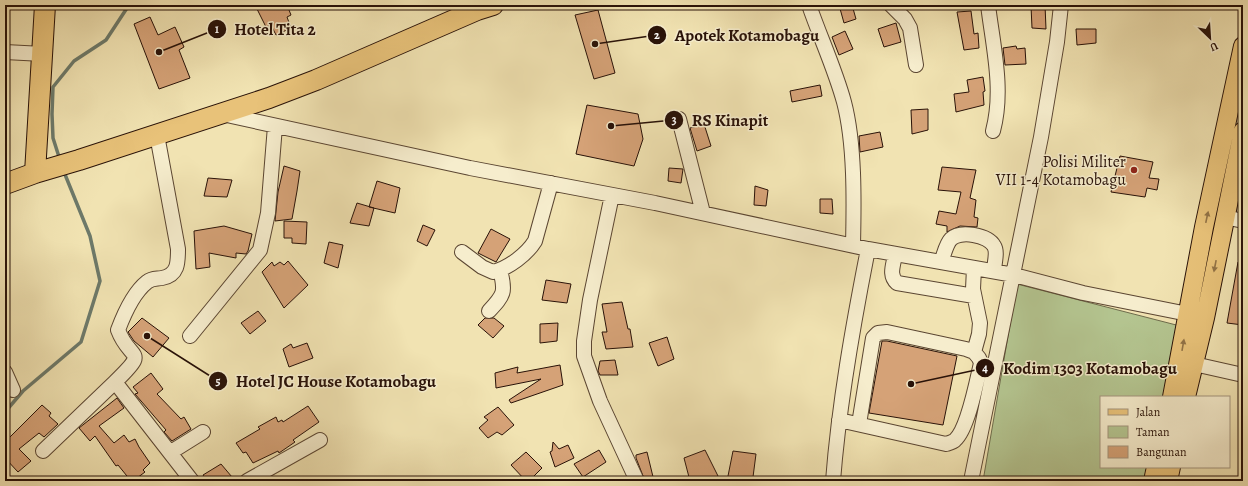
<svg xmlns="http://www.w3.org/2000/svg" width="1248" height="486" viewBox="0 0 1248 486" font-family="Alegreya,serif">
<style>
.park{fill:#b4c590;stroke:#6e6c4c}
.lines{fill:none;stroke-linecap:round;stroke-linejoin:round}
.stream{stroke:#6d7969;stroke-width:3.5}
.building{fill:#d5a277;stroke:#291208}
.minor-casing{stroke:#5b4632;stroke-width:16}
.major-casing{stroke:#291208;stroke-width:20}
.highway-casing{stroke:#291208;stroke-width:22}
.minor{stroke:#f6edcd;stroke-width:14}
.major{stroke:#e8c279;stroke-width:18}
.highway{stroke:#e8c279;stroke-width:20}
.oneway{fill:#927346}
.poi-dot{fill:#8f2418;stroke:#f6edcd;stroke-width:1.5}
.labels{text-anchor:middle;stroke-width:3;stroke-linejoin:round;paint-order:stroke}
.poi-label{font-size:16px;fill:#291208;stroke:#f6edcd;text-anchor:end}
.leader{fill:none;stroke:#291208;stroke-width:1.5}
.callout-dot{fill:#291208;stroke:#f6edcd;stroke-width:1.5}
.mark-label{font-size:12px;text-anchor:middle;font-weight:bold;fill:#fff}
.callout-label{font-size:17px;text-anchor:middle;font-weight:bold;fill:#291208;stroke:#f6edcd;stroke-width:3;stroke-linejoin:round;paint-order:stroke}
</style>
<rect width="100%" height="100%" fill="#f1e3b2"/>
<filter id="stains"><feTurbulence type="fractalNoise" baseFrequency=".005" numOctaves="4"/><feColorMatrix values="0 0 0 0 .2 0 0 0 0 .09 0 0 0 0 .02 0 0 0 .5 -.17"/></filter>
<radialGradient id="worn" r=".72"><stop offset=".6" stop-color="#630" stop-opacity="0"/><stop offset="1" stop-color="#630" stop-opacity=".3"/></radialGradient>
<path class="park" d="M1017 284 1184 327 1170 397H1101V467H1156L1153 481H983Z"/>
<g class="lines">
<path class="stream" d="M60 160 53 138 52 114 53 87 74 61 106 40 129 5
M5 412 23 391 81 342 100 281 90 236 64 172"/>
</g>
<path class="building" d="M255 5H287L291 15 287 17 291 28 276 35 271 25 266 27Z
M839 5H852L856 19 844 23Z
M1045 5 1046 29 1032 28 1031 6Z
M598 10 615 73 594 79 575 15Z
M971 11 974 34 978 33 979 48 964 50 957 12Z
M150 17 158 35 175 27 184 47 179 50 190 78 159 89 134 24Z
M896 23 901 42 884 47 878 29Z
M1076 29H1096V43L1077 45Z
M845 31 853 49 839 55 832 37Z
M1016 46 1017 49 1025 48 1026 64 1005 65 1003 48Z
M983 77 985 91 983 92 984 105 956 112 954 94 969 92 967 80Z
M820 85 822 96 792 102 790 91Z
M587 105 638 114 643 139 634 166 576 154Z
M928 109V130L912 134 911 110Z
M704 124 711 146 697 151 690 128Z
M880 132 883 147 860 152 859 136Z
M1120 156 1153 162 1149 178 1159 179 1157 190 1147 188 1145 197 1111 192Z
M284 166 300 171 297 191 292 219 275 221 278 192Z
M942 167 976 170 970 198 976 200 974 217 978 218 977 227 960 226 947 232V226L936 224 939 211 956 214 961 192 938 190Z
M669 168 683 169 681 183 668 181Z
M208 178 232 180 227 197 204 196Z
M377 181 400 188 395 213 369 207Z
M755 186 768 190 766 206 754 205Z
M820 199H832L833 214 820 213Z
M357 203 374 208 369 226 350 223Z
M284 221 307 222 306 244 292 243V238H284Z
M423 225 435 230 427 246 417 241Z
M224 226 252 234 248 251 246 254 236 253V258L209 253 210 267 196 269 194 231Z
M491 229 510 239 496 262 478 253Z
M329 242 343 245 338 268 324 263Z
M288 261 308 285 284 308 262 272 272 262 274 266 280 262 284 265Z
M1238 262H1243V325L1227 323Z
M546 280 571 284 567 303 542 300Z
M622 302 628 329H630L633 347 606 349 602 332H607L602 304Z
M258 311 266 321 250 334 241 323Z
M142 318 169 338 153 357 134 341 128 332Z
M485 318H494L504 326 493 338 478 325Z
M558 323 557 341 540 343V324Z
M667 337 674 359 658 366 649 343Z
M882 341H887L957 356 943 425 869 413Z
M307 343 313 358 289 367 283 349 291 344 293 348Z
M615 360 618 375H600L598 371 600 361Z
M560 365 563 385 511 403 509 400 541 379 496 388 495 373 518 367 517 373Z
M151 373 163 389 157 394 181 419 184 417 191 429 172 441 164 432 166 430 135 394 138 393 133 387Z
M117 398 124 408 99 426 114 443 124 435 129 442 135 439 139 447 150 463 143 470 145 472 133 481H131L118 465 116 466 95 436 90 441 79 428Z
M42 405 51 413 49 416 58 424 44 437 39 433 19 449 31 461 18 472 5 458V442Z
M308 406 319 422 293 440 295 442 279 453 278 451 253 463 246 452 243 453 236 443 260 429 258 427 276 417 278 422 282 420 283 422Z
M498 407 514 425 502 435 497 432 488 438 479 428 488 420 484 417Z
M553 442 559 449 568 445 574 458 555 467 550 452 552 451Z
M599 450 606 462 583 477 574 464Z
M705 450 718 476 709 481H690L684 458Z
M733 451 756 454 753 477H742V481H727Z
M526 452 542 468 529 481H526L511 465Z
M647 452 654 481H645L636 458V455Z
M221 464 232 477 226 481H207L203 475Z"/>
<g class="lines">
<g class="minor-casing">
<path id="minor" d="M809 5C820 37 835 69 844 102 855 144 854 202 853 245
M891 5 905 19 910 28 916 65
M988 5C993 46 1004 90 993 131
M5 52 43 54
M222 114 470 168 655 203 868 249 1014 275 1083 293 1198 316
M679 119 703 213
M157 135 178 249C178 263 178 275 162 278 156 279 152 278 147 282 133 293 124 314 118 330 130 362 150 348 115 382L192 481
M612 195 590 300 584 341V356L600 401 637 481
M1225 217 1243 221
M462 252 482 267 493 272C509 268 527 254 535 241L551 183
M895 254C894 264 888 275 897 283L974 296
M941 262C944 255 946 244 951 239 960 230 988 235 994 246 998 252 994 264 994 271
M489 311C504 295 506 292 500 270
M190 336 260 250 268 213 275 126
M974 352 979 334 980 323 973 289 974 268
M1194 364 1243 375
M5 372 13 390
M839 420 946 444C949 443 953 442 955 440 968 429 977 380 981 363L979 358 974 352 966 349 887 332 878 333 873 338 859 424
M43 451 115 382
M171 452 203 432
M247 481 320 440
M833 481C839 403 853 325 868 249
M971 481 1041 137 1057 42 1061 5"/>
</g>
<g class="major-casing">
<path id="major" d="M1172 397 1204 227 1243 46
M1186 397 1205 318 1243 131
M1153 481 1156 467
M1168 481 1171 467"/>
</g>
<g class="highway-casing">
<path id="highway" d="M35 173 45 5
M5 184 35 173 79 160 269 98 316 80 477 10 493 5"/>
</g>
<use href="#minor" class="minor"/>
<use href="#major" class="major"/>
<use href="#highway" class="highway"/>
</g>
<defs><path id="oneway-solid" d="M-6-.8H1V-3.2L6.5 0L1 3.2V.8H-6Z"/></defs>
<g class="oneway">
<use href="#oneway-solid" transform="translate(1207 217) rotate(-78)"/>
<use href="#oneway-solid" transform="translate(1215 266) rotate(101)"/>
<use href="#oneway-solid" transform="translate(1183 345) rotate(-80)"/>
</g>
<circle class="poi-dot" cx="1134" cy="170" r="4"/>
<g class="labels">
<g class="poi-label">
<text x="1126" y="167">Polisi Militer<tspan x="1126" dy="18">VII 1-4 Kotamobagu</tspan></text>
</g>
</g>
<path class="leader" d="M159 52L217 29M595 44L657 35M611 126L674 120M911 384L985 368M147 336L218 381"/>
<g class="callout-dot">
<circle cx="159" cy="52" r="4"/>
<circle cx="595" cy="44" r="4"/>
<circle cx="611" cy="126" r="4"/>
<circle cx="911" cy="384" r="4"/>
<circle cx="147" cy="336" r="4"/>
<circle cx="217" cy="29" r="10"/>
<circle cx="657" cy="35" r="10"/>
<circle cx="674" cy="120" r="10"/>
<circle cx="985" cy="368" r="10"/>
<circle cx="218" cy="381" r="10"/>
</g>
<g class="mark-label">
<text x="217" y="33">1</text>
<text x="657" y="39">2</text>
<text x="674" y="124">3</text>
<text x="985" y="372">4</text>
<text x="218" y="385">5</text>
</g>
<g class="callout-label">
<text x="275" y="35">Hotel Tita 2</text>
<text x="747" y="41">Apotek Kotamobagu</text>
<text x="730" y="126">RS Kinapit</text>
<text x="1090" y="374">Kodim 1303 Kotamobagu</text>
<text x="336" y="387">Hotel JC House Kotamobagu</text>
</g>
<rect width="1248" height="486" fill="none" stroke="#f1e3b2" stroke-width="20"/>
<rect x="6" y="6" width="1236" height="474" fill="none" stroke="#291208" stroke-width="2"/>
<rect x="10" y="10" width="1228" height="466" fill="none" stroke="#291208"/>
<rect x="1100" y="396" width="130" height="72" fill="#f6edcd" stroke="#a4957e"/>
<rect x="1108" y="409" width="20" height="6" fill="#e8c279" stroke="#a4957e"/>
<text x="1136" y="416" font-size="12" fill="#291208">Jalan</text>
<rect x="1108" y="426" width="20" height="12" fill="#b4c590" stroke="#a4957e"/>
<text x="1136" y="436" font-size="12" fill="#291208">Taman</text>
<rect x="1108" y="446" width="20" height="12" fill="#d5a277" stroke="#a4957e"/>
<text x="1136" y="456" font-size="12" fill="#291208">Bangunan</text>
<g transform="translate(1210 38) rotate(155)" stroke="#f6edcd" stroke-width="3" paint-order="stroke">
<path d="M0-3L7 15L0 10L-7 15Z" fill="#291208"/>
<text y="-6" font-size="11" font-weight="bold" text-anchor="middle" fill="#291208">U</text>
</g>
<rect width="100%" height="100%" filter="url(#stains)"/>
<rect width="100%" height="100%" fill="url(#worn)"/>
</svg>
